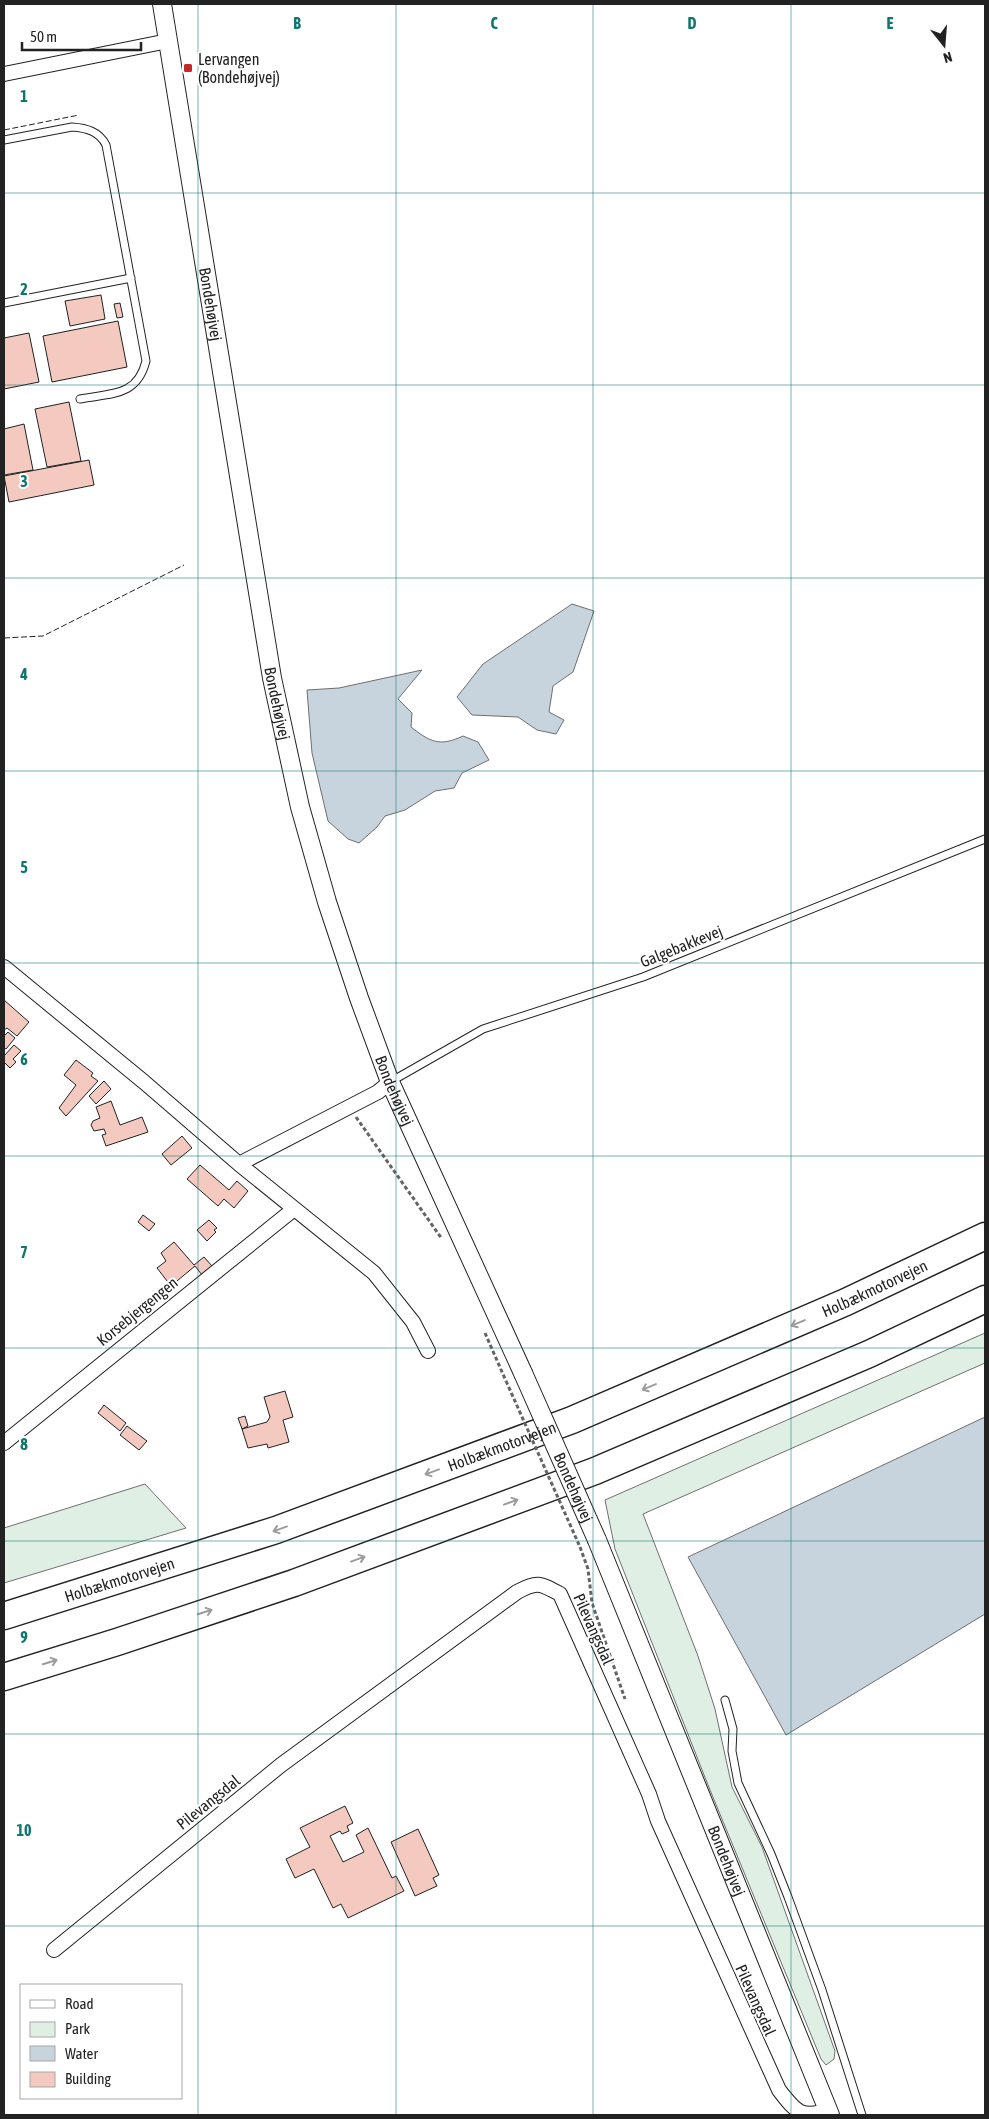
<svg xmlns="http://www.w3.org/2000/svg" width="989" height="2119" viewBox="0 0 989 2119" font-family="'Asap Condensed',sans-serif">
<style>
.green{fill:#e0efe3;stroke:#6f6f6f}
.water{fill:#c7d3dd;stroke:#6f6f6f}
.building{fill:#f3c9c0;stroke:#222}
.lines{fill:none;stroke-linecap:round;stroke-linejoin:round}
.service-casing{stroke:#222;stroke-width:9}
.minor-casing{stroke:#222;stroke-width:16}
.tertiary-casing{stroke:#222;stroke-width:20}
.motorway-casing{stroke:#222;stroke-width:29}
.path{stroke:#646464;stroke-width:3;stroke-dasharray:4 2.5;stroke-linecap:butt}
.service{stroke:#fff;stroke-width:7}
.minor{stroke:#fff;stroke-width:14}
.tertiary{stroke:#fff;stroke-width:18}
.motorway{stroke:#fff;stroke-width:26}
.tertiary-bridge-casing{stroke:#222;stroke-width:20;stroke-linecap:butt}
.path-bridge{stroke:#646464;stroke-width:3;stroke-dasharray:4 2.5;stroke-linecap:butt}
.tertiary-bridge{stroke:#fff;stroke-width:18}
.fence{stroke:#222;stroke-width:1;stroke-dasharray:6 2.5;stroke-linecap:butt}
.oneway{stroke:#9c9c9c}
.grid{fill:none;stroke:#0f766e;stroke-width:1;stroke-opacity:0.55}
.poi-dot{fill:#c62828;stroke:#fff;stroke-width:2}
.labels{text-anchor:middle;stroke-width:4;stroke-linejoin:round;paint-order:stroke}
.poi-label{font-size:16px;fill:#222;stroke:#fff;text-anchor:start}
.street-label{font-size:16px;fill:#222;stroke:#fff}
.grid-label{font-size:16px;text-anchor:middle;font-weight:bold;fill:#0f766e;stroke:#fff;stroke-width:4;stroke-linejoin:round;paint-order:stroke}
</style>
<rect width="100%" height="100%" fill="#fff"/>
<path class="green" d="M985 1333V1363L643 1514 698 1656 715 1709 732 1787 762 1847 835 2051 834 2059 826 2065 821 2059 710 1790 615 1549 605 1500Z
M145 1484 186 1528 4 1583V1528Z"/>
<path class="water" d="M572 604 594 611 573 672 553 686 549 712 564 720 556 734 537 730 518 717 472 715 457 697 483 664Z
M422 670 398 699 412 713 411 727C430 742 440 747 463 736L478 742 489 760 462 773 454 788 435 791 405 810 385 816 377 827 359 843 348 839 328 821 312 753 307 690 339 688Z
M985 1417V1614L786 1735 688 1557Z"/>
<path class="building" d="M101 295 105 319 70 326 65 301Z
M120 303 123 317 117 318 114 304Z
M118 321 127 367 52 382 43 336Z
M29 333 39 382 4 389V338Z
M69 402 81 461 47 467 35 409Z
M24 424 33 470 4 475V429Z
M89 460 94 485 9 502 4 476Z
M4 1000 29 1022 17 1036 7 1028 4 1030Z
M8 1032 15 1038 6 1049 4 1048V1036Z
M14 1045 21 1051 13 1059 16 1062 10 1068 4 1062V1056Z
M76 1060 93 1073 91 1076 98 1081 66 1116 59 1108 76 1085 64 1075Z
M104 1081 111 1089 96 1104 89 1096Z
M111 1101 120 1125 142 1117 148 1132 106 1146 102 1135 106 1134 104 1129 94 1131 91 1125 93 1121 100 1118 96 1107Z
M182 1136 192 1148 171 1165 162 1154Z
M200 1165 229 1190 237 1181 248 1191 234 1208 224 1199 218 1206 187 1179Z
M143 1215 155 1224 149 1231 138 1222Z
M209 1220 217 1228 214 1230 216 1232 207 1241 197 1230Z
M174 1242 194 1265 204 1257 212 1266 202 1275 195 1266 171 1286 157 1268 166 1261 161 1253Z
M285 1391 293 1417 283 1420 289 1442 268 1448 267 1444 248 1448 242 1429 267 1422 270 1417 264 1397Z
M104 1405 126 1423 120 1431 98 1413Z
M245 1416 248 1426 242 1429 238 1418Z
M127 1426 147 1441 139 1450 120 1435Z
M345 1806 353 1823 347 1826 349 1831 342 1834 340 1831 330 1836 343 1862 364 1852 356 1835 368 1828 392 1878 396 1876 404 1891 348 1918 341 1904 333 1908 314 1869 295 1878 286 1859 310 1847 300 1828Z
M418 1829 439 1875 433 1878 437 1886 415 1896 391 1842Z"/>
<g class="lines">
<g class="service-casing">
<path id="service" d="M4 140 72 127C86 128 99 131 106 145L146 361C137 397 111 393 80 399
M4 303 131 278
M390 1082 483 1029 643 977 985 839
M725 1700 733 1729 732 1751 738 1783 771 1854 788 1897 822 1990 862 2115"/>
</g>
<g class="minor-casing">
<path id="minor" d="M4 74 168 41
M4 967 144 1082 239 1164 374 1273 413 1322 428 1351
M239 1164 378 1092 390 1082
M4 1443 294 1209
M54 1950 281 1765 517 1592C537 1581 540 1583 560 1594L649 1794 658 1821 779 2090C796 2112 801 2119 829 2110"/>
</g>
<g class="tertiary-casing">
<g id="tertiary">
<path id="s1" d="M162 4 272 678 300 807 327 902 359 998 390 1082 523 1373"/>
<path id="s2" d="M597 1540 830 2115"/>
</g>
</g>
<g class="motorway-casing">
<g id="motorway">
<path id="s3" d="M4 1616 276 1530 572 1420 846 1302 985 1236"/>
<path d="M4 1677 117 1642 294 1583 595 1471 869 1354 985 1299"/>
</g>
</g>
<path class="path" d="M356 1117 442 1239
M485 1333 506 1381
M580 1547 588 1569 592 1603 625 1699"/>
<use href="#service" class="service"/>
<use href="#minor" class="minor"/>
<use href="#tertiary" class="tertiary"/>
<use href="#motorway" class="motorway"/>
<g class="tertiary-bridge-casing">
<g id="tertiary-bridge">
<path id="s4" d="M523 1373 597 1540"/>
</g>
</g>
<path class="path-bridge" d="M506 1381 580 1547"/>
<use href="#tertiary-bridge" class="tertiary-bridge"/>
<path class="fence" d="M4 130 79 115
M4 638 43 636 184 565"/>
</g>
<defs><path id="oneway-shaft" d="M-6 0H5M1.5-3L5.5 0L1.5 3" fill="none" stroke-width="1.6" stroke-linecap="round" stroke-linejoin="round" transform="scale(1.25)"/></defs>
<g class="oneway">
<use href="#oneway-shaft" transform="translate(798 1323) rotate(157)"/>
<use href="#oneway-shaft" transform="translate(649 1387) rotate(157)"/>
<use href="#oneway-shaft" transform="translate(432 1472) rotate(160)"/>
<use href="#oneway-shaft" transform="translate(511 1502) rotate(-20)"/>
<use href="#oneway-shaft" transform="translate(280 1529) rotate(160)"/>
<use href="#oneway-shaft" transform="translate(358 1559) rotate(-20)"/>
<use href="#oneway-shaft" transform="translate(205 1612) rotate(-18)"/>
<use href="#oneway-shaft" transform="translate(50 1662) rotate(-17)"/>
</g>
<path class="grid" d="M198 4V2115M396 4V2115M593 4V2115M791 4V2115M4 193H985M4 385H985M4 578H985M4 771H985M4 963H985M4 1156H985M4 1348H985M4 1541H985M4 1734H985M4 1926H985"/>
<rect class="poi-dot" x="183" y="63" width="10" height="10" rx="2.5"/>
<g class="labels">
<g class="poi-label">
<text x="198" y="65">Lervangen<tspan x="198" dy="18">(Bondehøjvej)</tspan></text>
</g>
<g class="street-label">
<text dy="6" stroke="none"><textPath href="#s1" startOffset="304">Bondehøjvej</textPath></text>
<text dy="6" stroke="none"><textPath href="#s1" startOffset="709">Bondehøjvej</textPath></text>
<text transform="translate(681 946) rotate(-22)" y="6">Galgebakkevej</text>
<text dy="6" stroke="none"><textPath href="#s1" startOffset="1114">Bondehøjvej</textPath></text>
<text dy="6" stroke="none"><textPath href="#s3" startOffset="931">Holbækmotorvejen</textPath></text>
<text transform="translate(137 1311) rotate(-39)" y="6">Korsebjergengen</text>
<text dy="6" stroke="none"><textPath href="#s3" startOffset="526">Holbækmotorvejen</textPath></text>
<text dy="6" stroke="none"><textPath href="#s4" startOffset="125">Bondehøjvej</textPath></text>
<text dy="6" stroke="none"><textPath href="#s3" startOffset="121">Holbækmotorvejen</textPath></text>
<text transform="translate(594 1629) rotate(66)" y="6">Pilevangsdal</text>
<text transform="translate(208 1802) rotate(-39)" y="6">Pilevangsdal</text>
<text dy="6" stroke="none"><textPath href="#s2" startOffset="346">Bondehøjvej</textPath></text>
<text transform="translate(756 2000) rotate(66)" y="6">Pilevangsdal</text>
</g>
</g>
<g class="grid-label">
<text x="297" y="29">B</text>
<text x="494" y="29">C</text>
<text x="692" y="29">D</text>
<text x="890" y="29">E</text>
<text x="24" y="102">1</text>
<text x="24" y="295">2</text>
<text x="24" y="487">3</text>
<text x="24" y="680">4</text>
<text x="24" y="873">5</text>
<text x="24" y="1065">6</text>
<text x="24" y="1258">7</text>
<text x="24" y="1450">8</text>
<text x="24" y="1643">9</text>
<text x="24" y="1836">10</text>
</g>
<rect width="989" height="2119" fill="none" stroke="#222222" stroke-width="10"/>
<rect x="20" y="1984" width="162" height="115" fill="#ffffff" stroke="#a7a7a7"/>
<rect x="30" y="2000" width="25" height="8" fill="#ffffff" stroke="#a7a7a7"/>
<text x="65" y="2009" font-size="15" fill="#222222">Road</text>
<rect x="30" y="2022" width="25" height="15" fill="#e0efe3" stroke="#a7a7a7"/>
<text x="65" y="2034" font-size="15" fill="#222222">Park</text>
<rect x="30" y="2046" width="25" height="15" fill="#c7d3dd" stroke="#a7a7a7"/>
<text x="65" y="2059" font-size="15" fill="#222222">Water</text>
<rect x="30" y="2072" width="25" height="15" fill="#f3c9c0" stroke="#a7a7a7"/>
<text x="65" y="2084" font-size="15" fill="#222222">Building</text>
<g transform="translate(944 45) rotate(163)" stroke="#ffffff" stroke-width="4" paint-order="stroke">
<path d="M0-4L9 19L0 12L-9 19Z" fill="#222222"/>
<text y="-8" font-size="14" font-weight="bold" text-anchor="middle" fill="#222222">N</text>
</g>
<path d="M22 42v8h119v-8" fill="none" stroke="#222222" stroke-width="2.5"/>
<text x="30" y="42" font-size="15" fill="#222222" stroke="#ffffff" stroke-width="4" paint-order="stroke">50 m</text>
</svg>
